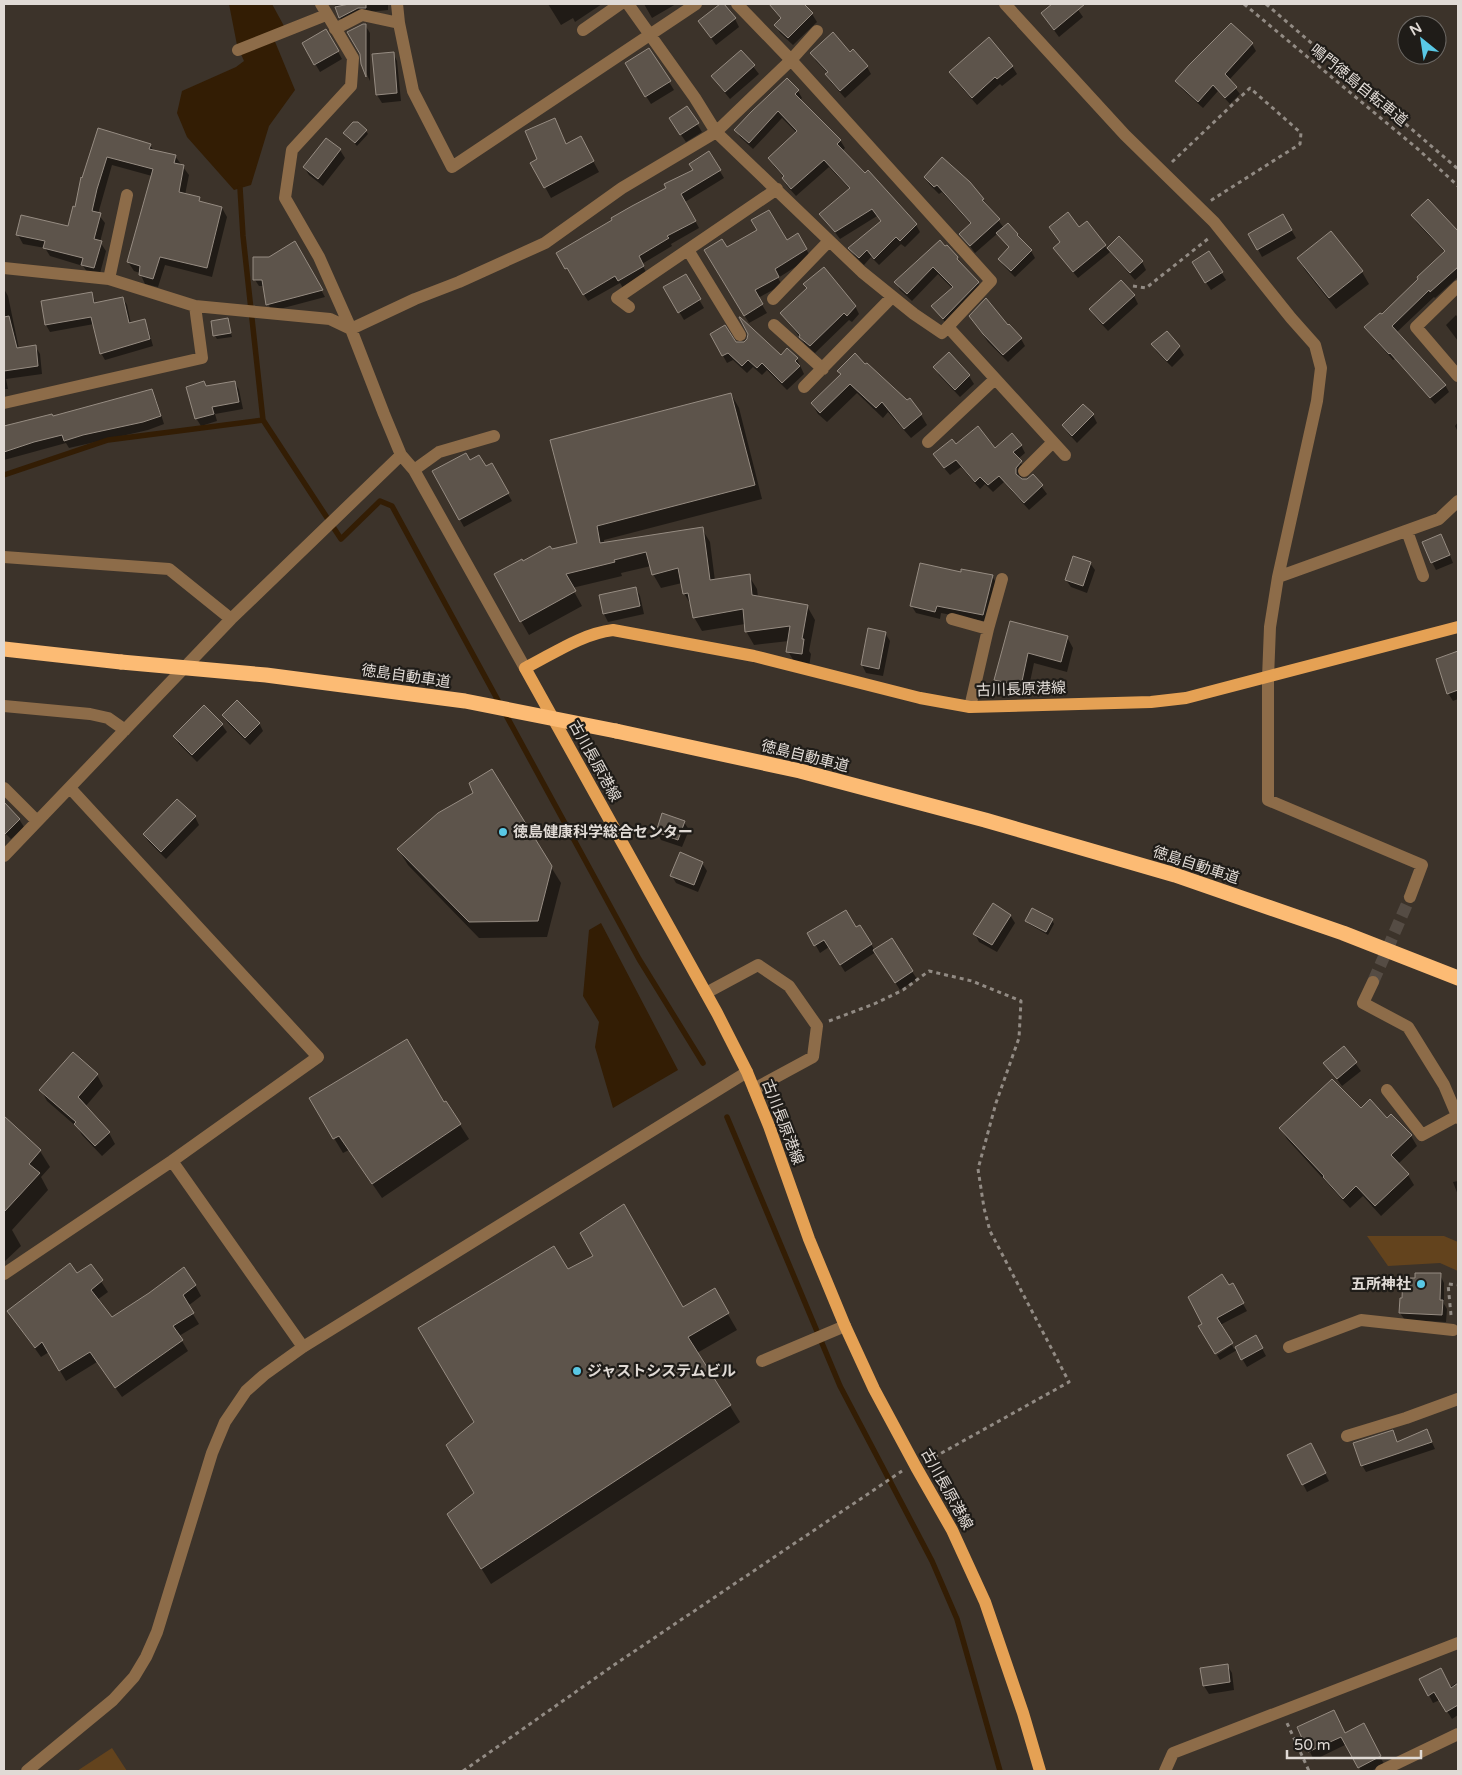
<svg xmlns="http://www.w3.org/2000/svg" width="1462" height="1775" viewBox="0 0 1462 1775" font-family="'Varela Round','Noto Sans JP',sans-serif">
<style>
.green{fill:#63431d}
.water{fill:#331d04}
.shadow{fill:#0007}
.lines{fill:none;stroke-linecap:round;stroke-linejoin:round}
.stream{stroke:#331d04;stroke-width:5.5}
.building{fill:#5d544b;stroke:#968c82}
.minor-tunnel{stroke:#554c44;stroke-width:12;stroke-dasharray:12 6;stroke-linecap:butt}
.path{stroke:#928b84;stroke-width:3;stroke-dasharray:4 4;stroke-linecap:butt}
.minor{stroke:#8d6c49;stroke-width:12}
.major{stroke:#e5a154;stroke-width:12}
.highway{stroke:#fcbb74;stroke-width:15}
.highway-bridge{stroke:#fcbb74;stroke-width:15}
.poi-dot{fill:#59c8e5;stroke:#1f1c18;stroke-width:2}
.labels{text-anchor:middle;stroke-width:4.5;stroke-linejoin:round;paint-order:stroke}
.street-label{font-size:15px;fill:#e0dad5;stroke:#1f1c18}
.poi-label{font-size:15px;font-weight:bold;fill:#e0dad5;stroke:#1f1c18;text-anchor:start}
</style>
<rect width="100%" height="100%" fill="#3c332a"/>
<path class="green" d="M1367 1236H1444L1458 1242V1271L1440 1263 1388 1266Z
M112 1748 127 1771H77Z"/>
<path class="water" d="M229 4H272L284 26 271 32 295 90 269 126 251 185 234 190 187 137 177 113 182 91 236 67 244 61 237 45Z
M601 923 678 1070 613 1108 595 1047 599 1022 583 996 589 930Z"/>
<path class="shadow" d="M335 4H388V10L369 12 344 25 337 12Z
M548 4H602L575 22 573 18 561 25Z
M644 4H676L652 18Z
M769 4H802L812 14 817 22 793 45 780 33 776 25 782 19Z
M1051 4H1074L1083 17 1059 37 1042 14 1053 5Z
M735 19 739 27 716 45 699 21Z
M365 25 370 33V81L362 64Z
M1231 25 1252 44 1256 51 1229 80 1240 94 1230 104 1218 91 1203 108 1181 88 1177 82Z
M326 30 342 59 320 72 303 43Z
M741 51 759 74 730 99 712 77Z
M393 53 397 61 401 101 382 103 377 95 374 55Z
M812 53H850L867 67 871 74 845 98 831 82 826 75 828 73 816 61Z
M654 57 674 90 651 104 626 64Z
M1012 66 1017 74 1002 86 1000 84 977 105 955 80 951 72Z
M798 91 802 98 799 101 840 140 845 148 842 151 864 175 868 172 916 225 920 232 905 247 901 244 879 265 871 257 864 265 854 255 850 248 882 222 877 216 840 239 821 214 850 189 829 167 796 196 787 186 783 178 784 177 774 166 770 158 797 133 782 118 753 149 740 137 736 130Z
M687 107 702 132 686 142 675 126Z
M554 120 566 145 586 148 599 172 551 198 545 187 538 160Z
M99 130 150 145 154 151 175 156 189 175 185 195 199 199 201 203 222 208 227 217 212 277 165 265 158 287 145 284 140 273 134 271 128 262 152 176 112 165 98 214 105 223 100 242 106 251 99 277 88 273 83 266 50 256 45 248 23 244 18 235 69 228Z
M366 131 368 134 357 146 345 133Z
M326 139 340 150 345 158 323 186 309 175 304 167Z
M709 153 724 178 685 202 699 228 671 244 672 246 642 264 647 274 623 288 620 283 588 301 557 253 695 171Z
M925 178 983 200 1004 228 1020 240 1031 251 1035 258 1015 277 1003 265 999 259 1010 249 998 233 975 253 961 234 971 224 942 192 939 194 930 185Z
M1412 215 1454 228 1458 236 1443 250 1417 223Z
M1283 216 1296 238 1262 257 1250 234Z
M1086 222 1107 249 1119 238 1142 262 1146 270 1135 280 1110 252 1078 278 1059 255 1079 229Z
M758 230 787 242 797 235 811 257 778 278 782 285 758 298 767 313 749 323 705 251 727 249Z
M1331 232 1362 272 1369 284 1336 309 1305 270 1298 258Z
M940 242 957 258 962 266 978 283 982 290 948 326 933 306 953 289 938 274 912 301 900 290 896 282Z
M294 243 325 297 272 311 268 304 264 286H259L255 280 270 258Z
M1451 248 1458 256V277L1435 298 1434 297 1397 332 1445 385 1449 392 1435 404 1395 359 1393 360 1370 334 1366 327 1381 316Z
M1198 270 1221 272 1226 280 1211 290Z
M685 276 704 308 684 320 665 288Z
M4 289 8 296 19 349 35 346 40 354 42 374 6 379 8 389H4Z
M92 293 96 304 123 298 127 305 131 324 144 321 148 328 153 346 105 360 101 353 94 324 50 332 46 325Z
M1134 296 1138 304 1108 331 1095 317 1090 309Z
M855 306 859 314 852 322 849 320 815 353 805 344 782 314Z
M1456 315 1458 318V341L1446 325Z
M970 316 1008 327 1021 339 1025 346 1008 362 988 342Z
M227 319 232 337 217 339 215 336Z
M711 334 735 343 781 356 797 359 804 374 787 390 767 370 762 375 753 367 747 373 733 360 727 363Z
M1152 344 1179 347 1184 355 1172 367 1157 352Z
M949 354 969 376 974 384 960 397 939 375 935 367Z
M839 371 921 415 927 425 911 438 888 412 883 418 857 393 827 422 818 414 812 404 841 375Z
M235 382 239 390 243 409 215 414 217 421 201 426 196 418 206 387Z
M151 391 156 399 164 424 148 430 69 448 66 443 4 460V426V427L53 418Z
M731 394 739 408 762 499 604 540V544L702 529 710 542 715 581 749 576 757 589 758 597 807 606 815 620 809 651 811 654 809 667 796 665 788 651 789 641 754 645 746 631 745 624 702 631 694 617 692 607 684 593 682 583 661 588 653 574 651 566 621 573 622 576 572 588 582 606 529 635 521 621 522 563 551 550 579 544 552 441Z
M1093 415 1097 423 1077 443 1068 433 1063 425Z
M1458 422V432L1455 426Z
M1021 445 1025 453 1018 459 1026 470 1020 478 1026 480 1033 475 1047 494 1029 510 1004 482 993 492 985 484 980 489 961 467 950 475 939 462 956 446 995 450Z
M465 454 470 462 486 468 491 465 512 501 464 527 433 472Z
M1446 545 1453 563 1436 570 1432 562Z
M1090 563 1095 570 1087 593 1071 587 1066 580Z
M962 574 992 576 997 584 988 622 941 613 940 619 916 613 911 605Z
M636 588 640 596 644 614 608 622 604 614 600 596Z
M1011 622 1067 637 1073 648 1067 672 1034 663 1027 696 1001 691 995 680Z
M885 633 890 641 883 676 866 673 862 665Z
M1458 652V699L1453 701 1448 693 1437 659Z
M223 715 259 723 263 731 250 745 228 723Z
M222 725 227 732 197 762 179 744 174 736Z
M474 793 551 867 561 883 547 937 479 938 408 865 398 849Z
M4 804 19 819 24 827 11 839 4 832Z
M195 817 199 825 166 859 149 842 144 835Z
M684 822 689 830 682 847 661 840 657 832Z
M702 863 707 871 698 892 676 883 672 876Z
M1010 915 1015 923 997 952 979 942 975 934Z
M1052 920 1054 924 1048 935 1029 924 1027 921Z
M856 929 871 944 875 951 891 940 917 979 900 990 876 952 845 972 829 947 820 953 809 933Z
M1344 1048 1361 1071 1342 1086 1325 1063Z
M97 1075 103 1086 85 1107 109 1133 115 1144 102 1156 82 1135 78 1128 47 1101 41 1090Z
M310 1098 446 1103 469 1139 382 1198 349 1150 343 1153Z
M4 1117 40 1151 50 1167 41 1177 48 1190 12 1230 21 1246 4 1262Z
M1387 1120 1411 1136 1417 1146 1398 1164 1408 1175 1414 1185 1381 1216 1363 1196 1350 1208 1287 1139 1281 1129Z
M1458 1181V1195L1453 1182Z
M90 1265 108 1292 97 1300 111 1319 195 1285 201 1296 188 1306 199 1324 179 1336 188 1351 122 1397 97 1362 66 1381 49 1352 41 1357 8 1311 77 1275Z
M568 1271 682 1308 714 1290 737 1330 697 1353 740 1422 491 1584 458 1531 475 1493 476 1423Z
M1440 1275 1444 1283V1304L1447 1309 1446 1322 1405 1320 1400 1313 1403 1299 1416 1280Z
M1232 1285 1247 1311 1220 1325 1204 1324 1229 1286Z
M1256 1337 1266 1356 1247 1367 1237 1350 1220 1360 1217 1355 1232 1345 1234 1349Z
M1426 1430 1435 1449 1366 1472 1362 1465 1393 1432 1398 1443Z
M1315 1453 1329 1481 1307 1492 1303 1484Z
M1227 1665 1232 1673 1234 1690 1209 1694 1204 1686Z
M1421 1680 1450 1687 1458 1682V1715L1452 1719 1440 1700 1433 1703Z
M1363 1725 1384 1764 1371 1771H1361L1347 1744 1314 1760 1298 1728 1345 1734Z"/>
<g class="lines">
<path class="stream" d="M240 188 243 236 263 420 341 539 380 501 392 506 639 959 703 1063
M4 475 108 440 263 420
M727 1117 840 1386 932 1561 957 1619 1000 1771"/>
</g>
<path class="building" d="M349 4H366V8H358L339 18 335 7Z
M720 4H724L736 18 711 38 698 21Z
M769 4H804L813 13 788 38 774 25 781 18Z
M1052 4H1085L1054 30 1041 13Z
M1231 23 1253 43 1225 74 1237 87 1225 98 1213 85 1198 102 1175 81 1189 65Z
M363 24H366V77L361 64 360 54 347 32Z
M326 29 339 51 314 65 302 43Z
M833 32 850 52 853 49 868 66 840 91 825 74 828 72 810 53Z
M989 37 1013 66 997 79 995 77 972 98 949 72Z
M649 48 671 81 645 97 625 63Z
M741 50 755 65 725 92 711 76Z
M394 52 397 93 376 95 372 54Z
M787 78 799 90 795 94 841 140 837 144 865 173 868 170 917 224 900 241 896 237 874 259 867 250 859 258 848 248 881 221 872 209 835 232 819 214 850 188 824 160 791 189 782 178 784 176 768 158 797 131 778 111 749 143 734 130 751 112Z
M687 106 699 123 680 135 669 118Z
M555 118 566 144 581 136 594 161 544 188 530 163 537 159 525 131Z
M353 122H358L367 130 355 143 343 133Z
M98 128 151 144 149 149 176 155 174 163 184 165 179 192 200 197 199 201 222 207 207 268 160 257 153 279 139 275 140 266 127 262 153 169 107 157 97 189 92 211 101 213 94 239 102 241 94 268 81 265 83 258 43 248 45 241 16 235 21 215 68 226 73 206 75 207 81 177 82 178Z
M326 138 341 149 318 179 303 167Z
M709 151 721 170 681 194 696 221 667 236 669 238 639 256 644 266 618 281 615 276 583 295 567 268 565 269 556 253 612 220 611 218 632 206 666 188 664 184 693 170 689 164Z
M942 157 970 182 984 199 982 200 1000 219 970 246 959 234 971 223 937 185 934 187 924 177Z
M1428 199 1458 231V267L1430 292 1429 290 1392 326 1446 385 1430 398 1390 353 1389 354 1364 327 1380 313 1382 314 1418 279 1417 277 1445 251 1411 215Z
M769 210 787 240 798 233 807 249 775 269 779 277 755 290 763 304 744 316 704 250 722 239 727 247 757 230 751 220Z
M1068 212 1079 227 1087 221 1106 245 1073 272 1053 248 1060 242 1049 227Z
M1283 214 1292 230 1257 250 1248 234Z
M1008 223 1018 234 1017 235 1032 250 1011 271 998 259 1009 247 996 233Z
M1331 231 1363 271 1329 298 1297 258Z
M1119 236 1143 261 1130 273 1107 248Z
M940 240 945 246 947 245 958 257 957 259 979 282 943 319 931 306 953 287 933 267 907 294 894 282Z
M295 241 323 290 266 305 262 280H253V257H269Z
M1209 251 1223 272 1205 283 1192 262Z
M824 267 856 306 847 316 844 313 810 346 799 337 800 335 780 313 807 288 803 284Z
M686 274 701 299 678 313 663 287Z
M1121 280 1135 295 1103 324 1089 309Z
M92 292 94 303 123 297 129 323 145 319 150 339 100 354 91 317 45 325 41 301Z
M986 298 1008 325 1009 324 1022 338 1003 355 983 334 969 316Z
M9 316 17 348 36 345 38 366 4 371V317Z
M739 317H740L781 355 787 348 798 358 795 361 800 366 782 383 762 363 757 368 748 360 742 366 728 353 722 356 710 334 725 325 736 342H744L747 339 748 334Z
M228 318 231 333 213 336 211 321Z
M1167 331 1180 346 1167 361 1151 344Z
M949 352 970 375 955 390 933 367Z
M855 353 865 364 867 363 907 400 910 398 922 414 904 429 882 402 876 408 850 384 820 413 811 403 841 374 837 371Z
M204 381 206 386 235 381 239 402 212 407 214 414 195 419 186 387Z
M152 389 161 416 143 422 83 435 64 441 62 435 34 442 4 452V426L52 414 53 416Z
M731 393 755 485 597 526 600 543 703 527 710 580 750 574 752 595 808 605 802 639H804L802 654 786 652 790 626 745 632 743 609 693 618 688 593 683 594 678 568 652 575 646 552 614 560 615 562 566 574 576 591 520 622 494 574 522 559 523 561 550 546 552 549 577 543 550 440Z
M1083 404 1094 414 1072 436 1062 425Z
M978 426 995 448 1012 433 1022 445 1013 452 1022 461 1016 468V474L1022 479H1027L1033 474 1043 485 1024 503 999 476 988 485 980 477 975 482 956 460 944 468 933 454 952 439 956 444Z
M466 453 470 460 479 455 486 466 492 463 509 493 459 520 432 471Z
M1441 534 1450 555 1431 563 1422 542Z
M1073 556 1091 562 1083 586 1065 580Z
M920 563 961 572V569L993 575 983 615 937 606 935 612 910 606Z
M636 587 640 606 603 614 599 595Z
M1010 621 1068 636 1061 662 1028 653 1021 686 994 680Z
M868 628 886 632 879 669 861 665Z
M1458 651V690L1447 694 1436 659Z
M237 700 260 723 245 738 222 715Z
M204 705 223 724 192 755 173 736Z
M492 769 552 866 538 921 469 922 397 849 438 813 473 793 469 783Z
M177 799 196 816 161 852 143 834Z
M4 802 20 819 4 835Z
M662 813 685 821 678 840 656 832Z
M680 852 703 862 694 885 670 876Z
M993 903 1011 915 992 945 973 934Z
M1032 908 1053 919 1046 932 1025 921Z
M846 910 856 927 860 925 872 944 840 965 824 940 814 946 807 933Z
M892 938 913 971 895 983 873 950Z
M407 1039 444 1102 446 1101 461 1124 372 1184 339 1136 333 1139 309 1098Z
M1344 1046 1357 1062 1337 1079 1323 1063Z
M73 1052 98 1074 78 1097 110 1132 95 1146 74 1124 76 1122 39 1090Z
M1332 1079 1361 1108 1370 1099 1387 1118 1391 1114 1412 1135 1391 1155 1409 1174 1375 1206 1356 1186 1343 1199 1323 1177 1324 1176 1279 1128Z
M4 1116 41 1150 29 1164 40 1173 4 1212Z
M624 1204 683 1307 715 1288 729 1313 688 1337 731 1405 481 1569 447 1514 474 1493 446 1445 474 1422 418 1328 554 1246 568 1269 593 1256 580 1233Z
M70 1263 77 1273 91 1264 103 1280 91 1290 112 1317 149 1293 184 1267 196 1285 183 1295 194 1313 173 1326 183 1340 115 1388 90 1352 59 1371 42 1342 35 1348 7 1311Z
M1415 1273H1441L1440 1300H1443L1442 1315 1399 1313 1400 1298H1402L1403 1278H1415Z
M1222 1274 1229 1285 1233 1283 1244 1303 1217 1318 1233 1343 1215 1354 1198 1326 1202 1324 1188 1297Z
M1256 1335 1263 1348 1241 1360 1235 1347Z
M1427 1429 1432 1442 1361 1466 1353 1443 1393 1430 1397 1442Z
M1311 1443 1326 1473 1302 1485 1287 1455Z
M1228 1664 1230 1682 1203 1686 1200 1668Z
M1441 1668 1451 1688 1458 1683V1705L1446 1712 1434 1692 1428 1696 1419 1679Z
M1334 1710 1345 1733 1364 1723 1381 1756 1358 1768 1341 1737 1308 1752 1297 1727Z"/>
<g class="lines">
<path class="minor-tunnel" d="M1373 982 1410 897"/>
<path class="path" d="M1244 4 1419 150 1458 186
M1266 4 1458 169
M1172 162 1250 88 1301 133 1300 144 1210 201
M1133 286 1146 288 1209 238
M829 1021 874 1004 903 990 929 971 972 981 1021 1001 1019 1038 996 1103 978 1169 984 1208 990 1231 1069 1382 929 1460
M1451 1315 1448 1284 1458 1285
M1287 1723 1309 1771
M463 1771 614 1665 902 1471"/>
<path class="minor" d="M321 4 353 58 351 86 292 150 285 198 319 257 351 329 384 414 401 455 414 470 525 668
M397 4 399 23 413 91 452 167 696 4
M737 4 791 60 817 31
M1005 4 1125 135 1214 222 1291 318 1315 345 1321 368 1317 401 1278 577 1270 627 1268 678V800L1422 865 1410 897
M335 29 362 15 399 23
M583 30 620 4
M238 50 326 15
M791 60 991 281 942 333 914 314 862 272 716 132Z
M688 250 740 335
M4 268 109 279 195 306 330 319 351 329
M109 279 127 195
M1458 286 1416 327 1458 376
M773 299 829 241
M629 307 617 298 777 189
M774 325 823 369
M948 327 1065 455
M351 329 415 299 459 282 545 243 622 188 716 132 695 98 628 4
M804 387 892 297
M4 403 202 358 195 306
M928 442 995 379
M414 470 439 452 494 436
M1024 471 1053 442
M1407 531 1423 576
M4 557 169 569 231 619
M1278 577 1439 519 1458 501
M952 619 988 629
M4 706 90 714 108 718 125 730
M970 707 988 629 1002 579
M4 788 37 821
M4 856 231 619 401 455
M1373 982 1363 1003 1408 1027 1444 1085 1458 1118
M706 993 758 965 789 986 817 1026 813 1057 754 1089
M1387 1090 1422 1135 1457 1116
M172 1161 303 1347
M4 1274 172 1161 318 1057 70 788
M1289 1347 1361 1320 1453 1330
M762 1361 845 1326
M1347 1436 1406 1418 1458 1399
M27 1771 113 1700 134 1677 146 1657 157 1632 212 1453 225 1422 246 1391 264 1375 303 1347 747 1072
M1165 1771 1173 1753 1458 1643
M1381 1771 1458 1734"/>
<path class="major" d="M1040 1771 1023 1713 985 1602 952 1530 916 1467 874 1389 845 1326 809 1239 769 1126 747 1072 717 1013 525 668C553 654 581 634 613 630L754 656 920 698 970 707 1151 702 1186 698 1458 627"/>
<path class="highway" d="M4 649 121 662
M616 731 800 771 985 820 1175 875 1343 933 1458 978"/>
<path class="highway-bridge" d="M121 662 266 675 465 701 616 731"/>
</g>
<g class="poi-dot">
<circle cx="503" cy="832" r="5"/>
<circle cx="1421" cy="1284" r="5"/>
<circle cx="577" cy="1371" r="5"/>
</g>
<g class="labels">
<g class="street-label">
<text transform="translate(1359 85) rotate(39)" y="5">鳴門徳島自転車道</text>
<text transform="translate(406 676) rotate(8)" y="5">徳島自動車道</text>
<text transform="translate(1021 689) rotate(-2)" y="5">古川長原港線</text>
<text transform="translate(805 756) rotate(14)" y="5">徳島自動車道</text>
<text transform="translate(595 761) rotate(61)" y="5">古川長原港線</text>
<text transform="translate(1196 865) rotate(18)" y="5">徳島自動車道</text>
<text transform="translate(783 1122) rotate(69)" y="5">古川長原港線</text>
<text transform="translate(947 1489) rotate(61)" y="5">古川長原港線</text>
</g>
<g class="poi-label">
<text x="513" y="837">徳島健康科学総合センター</text>
<text x="1411" y="1289" text-anchor="end">五所神社</text>
<text x="587" y="1376">ジャストシステムビル</text>
</g>
</g>
<rect width="1462" height="1775" fill="none" stroke="#e0dad5" stroke-width="10"/>
<g transform="translate(1422 40) rotate(330)"><circle r="24" fill="#1f1c18" stroke="#6c6864"/>
<path d="M0-4L9 19L0 12L-9 19Z" fill="#59c8e5"/>
<text y="-8" font-size="14" font-weight="bold" text-anchor="middle" fill="#e0dad5">N</text>
</g>
<path d="M1287 1750v8h134v-8" fill="none" stroke="#e0dad5" stroke-width="2.5"/>
<text x="1294" y="1750" font-size="15" fill="#e0dad5" stroke="#1f1c18" stroke-width="4" paint-order="stroke">50 m</text>
</svg>
